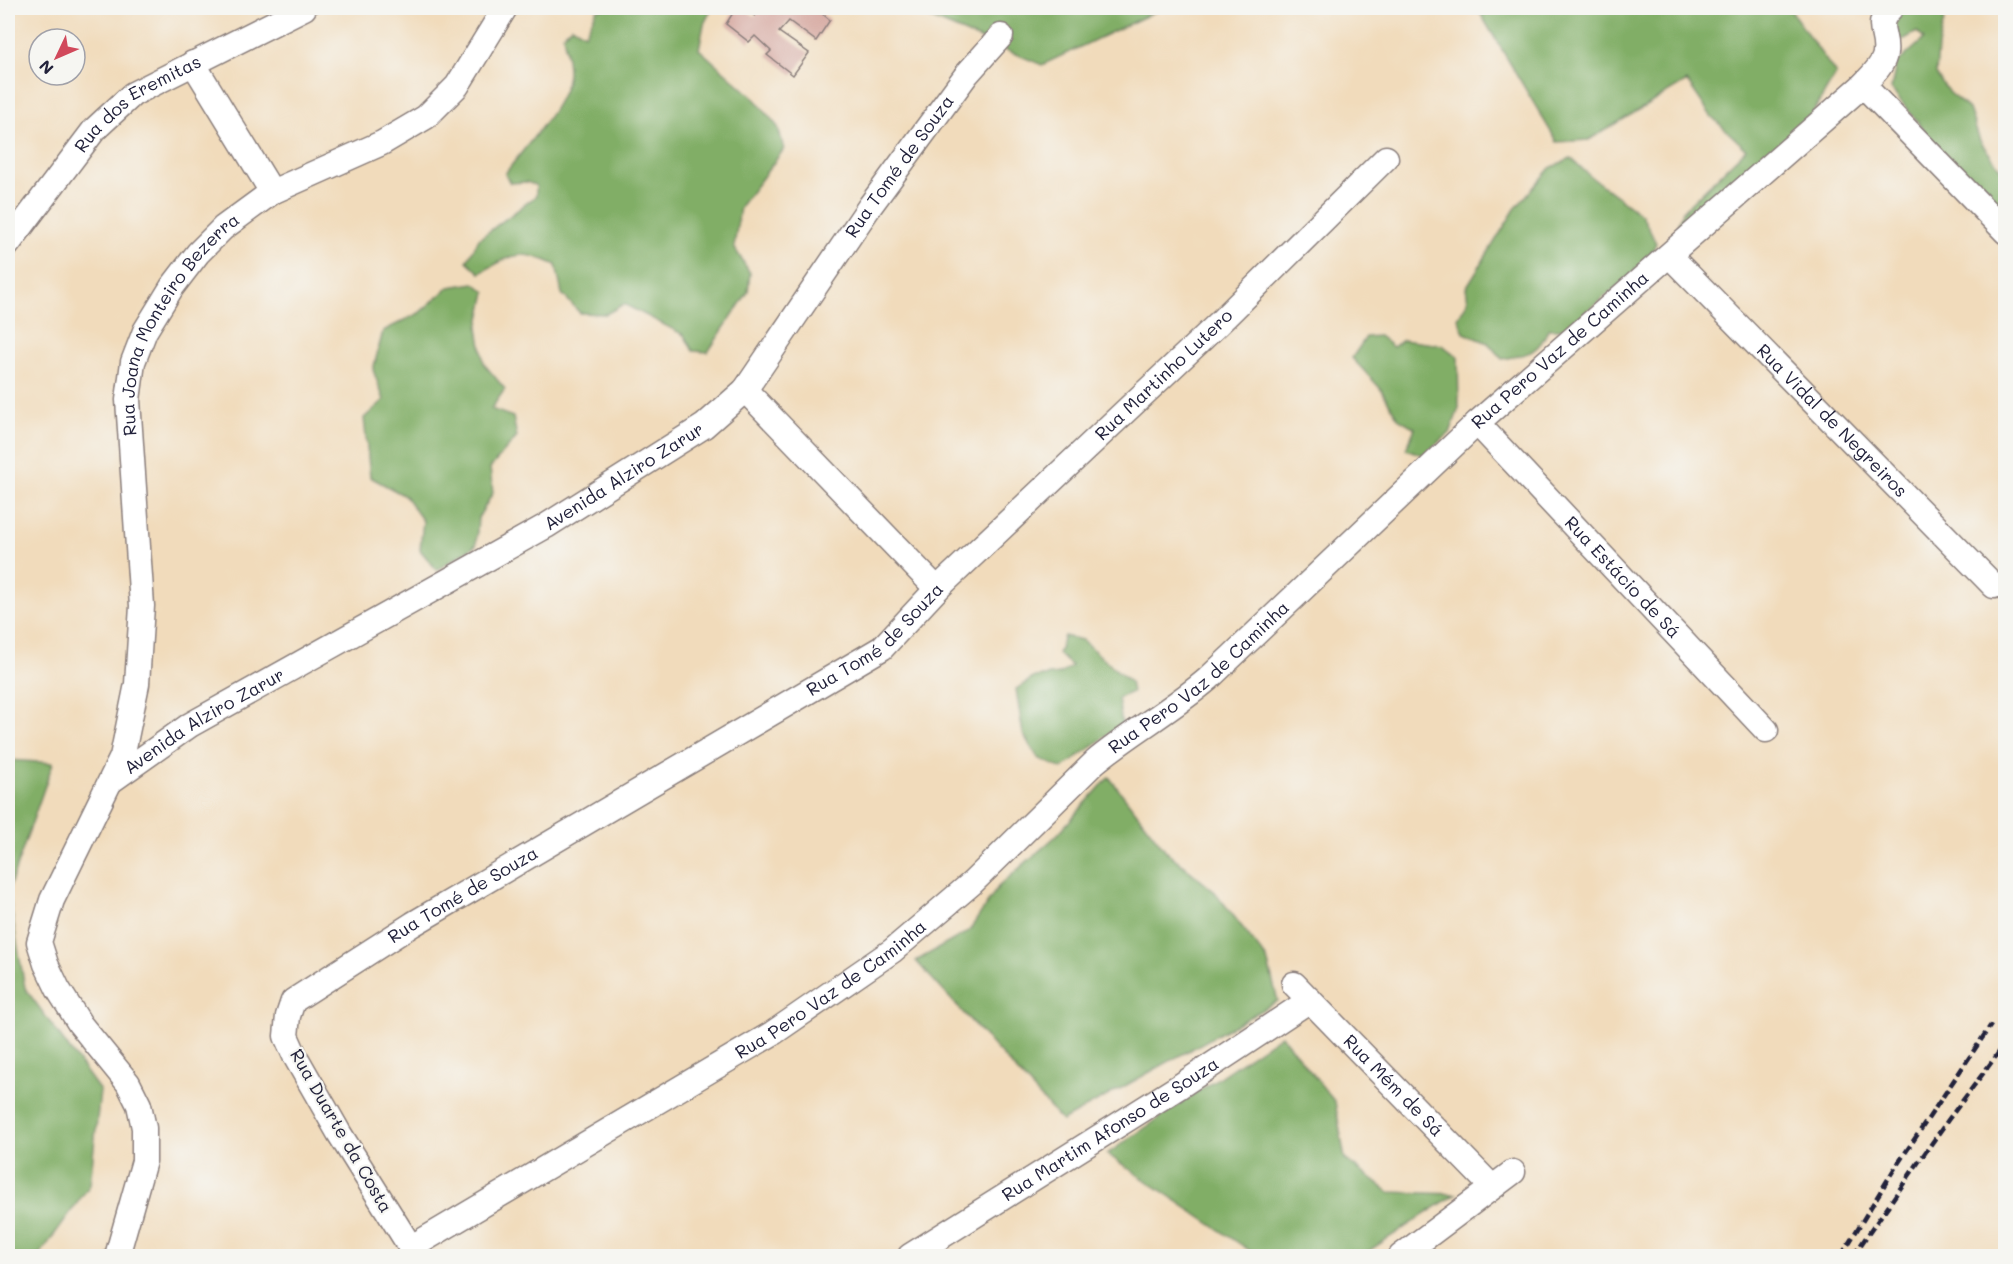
<svg xmlns="http://www.w3.org/2000/svg" width="2013" height="1264" viewBox="0 0 2013 1264" font-family="Mali,sans-serif">
<style>
.forest{fill:#81ae66;stroke:#526850;stroke-width:1.5}
.building{fill:#d3a199}
.lines{fill:none;stroke-linecap:round;stroke-linejoin:round}
.minor-casing{stroke:#8a7e7b;stroke-width:27}
.minor{stroke:#fff;stroke-width:24}
.rail{stroke:#22223b;stroke-width:4.5;stroke-dasharray:9 4.5;stroke-linecap:butt}
.labels{text-anchor:middle;stroke-width:4.5;stroke-linejoin:round;paint-order:stroke}
.street-label{font-size:18px;fill:#22223b;stroke:#f6f6f2}
</style>
<rect width="100%" height="100%" fill="#f6f6f2"/>
<filter id="ink" filterUnits="userSpaceOnUse"><feTurbulence type="fractalNoise" baseFrequency=".0167" numOctaves="2"/><feDisplacementMap in="SourceGraphic" scale="12" xChannelSelector="R" yChannelSelector="G"/><feConvolveMatrix kernelMatrix="1 2 1 2 8 2 1 2 1" color-interpolation-filters="sRGB"/></filter>
<filter id="wash" filterUnits="userSpaceOnUse"><feTurbulence type="fractalNoise" baseFrequency=".008" numOctaves="4" result="noise"/><feDisplacementMap in="SourceGraphic" scale="24" xChannelSelector="R" yChannelSelector="G"/><feGaussianBlur stdDeviation="1.35" result="paint"/><feColorMatrix in="noise" values="0 0 0 0 0 0 0 0 0 0 0 0 0 0 0 0 0 1.4 0 .05"/><feComposite in="paint" operator="in"/></filter>
<g filter="url(#wash)">
<rect width="100%" height="100%" fill="#f1dbbb"/>
<path class="forest" d="M606 8H712L704 24 699 49 753 97 778 127 784 149 740 207 734 247 750 273 748 292 708 352 693 351 684 335 624 304 606 314 580 313 562 294 556 265C519 248 514 254 480 273L467 261 479 239 536 196V185L526 182 510 183 505 174C524 147 567 104 568 72 568 60 565 47 563 35L572 26 585 34 597 10Z
M906 8H1163L1042 65Z
M1477 8H1789L1836 74 1811 116 1684 233 1676 230 1682 212 1746 149 1711 116 1687 81 1589 140 1557 142Z
M1905 8H1947L1938 46 1936 74 1949 93 1969 109 1980 141 2005 175V200L1995 202 1940 150 1891 89 1896 64 1924 39 1917 32 1901 41 1892 36 1900 12Z
M1571 158 1591 177 1642 215 1656 243 1647 262 1565 329H1548C1539 354 1527 355 1502 359L1488 343 1464 333 1458 318 1468 301 1466 288 1515 209 1550 168Z
M474 283 486 292 478 328 484 364 505 389 491 409 513 417 517 437 490 468 493 493 478 518 476 545 437 570 420 550 423 521 405 496 370 477 364 418 384 400 373 370 383 331 419 313 449 287Z
M1379 336 1393 347 1403 340 1442 345 1458 357 1459 408 1450 433 1423 455 1406 449 1415 428 1398 418 1380 388 1352 358 1366 337Z
M1064 636 1082 640 1130 682 1132 692 1118 698 1122 724 1062 769 1038 758 1023 734 1016 689 1035 677 1060 674 1072 666 1058 654Z
M8 760 53 763 8 891 25 988 100 1091 90 1185 39 1256H8Z
M1109 777 1166 851 1215 892 1267 959 1278 1001 1062 1121 916 961 969 931 998 887 1056 836Z
M1281 1035 1335 1102 1345 1159 1389 1192 1456 1194 1361 1256H1258L1107 1154Z"/>
<g id="blocks">
<path class="building" d="M736 8H742L755 16 760 8H815L830 20 816 41 789 21 779 32 809 53 793 75 767 55 771 51 755 36 749 42 726 24Z"/>
</g>
</g>
<g filter="url(#ink)">
<use href="#blocks" fill-opacity="0" stroke="#8a7e7b" stroke-width="1.5"/>
<g class="lines">
<g class="minor-casing">
<g id="minor">
<path d="M193 63 272 192"/>
<path d="M1863 85 2006 232"/>
<path id="s1" d="M8 244 94 130 133 94 304 8"/>
<path id="s2" d="M1670 256 1994 586"/>
<path d="M745 390 937 589"/>
<path id="s3" d="M1477 423 1766 730"/>
<path id="s4" d="M111 781 190 725 546 526 704 426 745 390 870 206 967 74 1001 36"/>
<path id="s5" d="M1294 984 1492 1187"/>
<path id="s6" d="M410 1248 773 1033 892 951 972 883 1095 762C1131 732 1172 710 1208 679L1477 423 1863 85C1871 76 1884 65 1885 53 1888 33 1873 26 1891 8"/>
<path id="s7" d="M117 1256 144 1161V1128L139 1105 128 1083 80 1024 58 989 46 964 39 942 52 900 122 757 137 684 142 606 128 400 133 362 145 331 172 287 198 253 223 228 272 192 382 143 426 117 457 86 505 8"/>
<path id="s8" d="M416 1256 339 1133 295 1056 286 1036 288 1016 293 1001 413 924 882 648 937 589 1218 324 1386 158"/>
<path id="s9" d="M910 1256 1180 1086 1310 1000"/>
<path d="M1401 1256 1513 1172"/>
</g>
</g>
<use href="#minor" class="minor"/>
<path class="rail" d="M1841 1256 1893 1171 1991 1025
M1853 1256 1948 1120 2006 1043"/>
</g>
</g>
<g class="labels">
<g class="street-label">
<text dy="6" stroke="none"><textPath href="#s1" startOffset="194">Rua dos Eremitas</textPath></text>
<text dy="6" stroke="none"><textPath href="#s4" startOffset="1018">Rua Tomé de Souza</textPath></text>
<text dy="6" stroke="none"><textPath href="#s7" startOffset="1002">Rua Joana Monteiro Bezerra</textPath></text>
<text dy="6" stroke="none"><textPath href="#s6" startOffset="1466">Rua Pero Vaz de Caminha</textPath></text>
<text dy="6" stroke="none"><textPath href="#s8" startOffset="1371">Rua Martinho Lutero</textPath></text>
<text dy="6" stroke="none"><textPath href="#s2" startOffset="231">Rua Vidal de Negreiros</textPath></text>
<text dy="6" stroke="none"><textPath href="#s4" startOffset="597">Avenida Alziro Zarur</textPath></text>
<text dy="6" stroke="none"><textPath href="#s3" startOffset="212">Rua Estácio de Sá</textPath></text>
<text dy="6" stroke="none"><textPath href="#s8" startOffset="978">Rua Tomé de Souza</textPath></text>
<text dy="6" stroke="none"><textPath href="#s6" startOffset="978">Rua Pero Vaz de Caminha</textPath></text>
<text dy="6" stroke="none"><textPath href="#s4" startOffset="111">Avenida Alziro Zarur</textPath></text>
<text dy="6" stroke="none"><textPath href="#s8" startOffset="492">Rua Tomé de Souza</textPath></text>
<text dy="6" stroke="none"><textPath href="#s6" startOffset="494">Rua Pero Vaz de Caminha</textPath></text>
<text dy="6" stroke="none"><textPath href="#s5" startOffset="142">Rua Mém de Sá</textPath></text>
<text dy="6" stroke="none"><textPath href="#s9" startOffset="237">Rua Martim Afonso de Souza</textPath></text>
<text transform="translate(341 1131) rotate(60)" y="6">Rua Duarte da Costa</text>
</g>
</g>
<rect width="2013" height="1264" fill="none" stroke="#f6f6f2" stroke-width="30"/>
<g transform="translate(57 57) rotate(226)"><circle r="28" fill="#f6f6f2" stroke="#a1a1a9" stroke-width="1.5"/>
<path d="M0-4.5L10 22L0 15L-10 22Z" fill="#d1495b"/>
<text y="-9" font-size="16" font-weight="bold" text-anchor="middle" fill="#22223b">N</text>
</g>
</svg>
